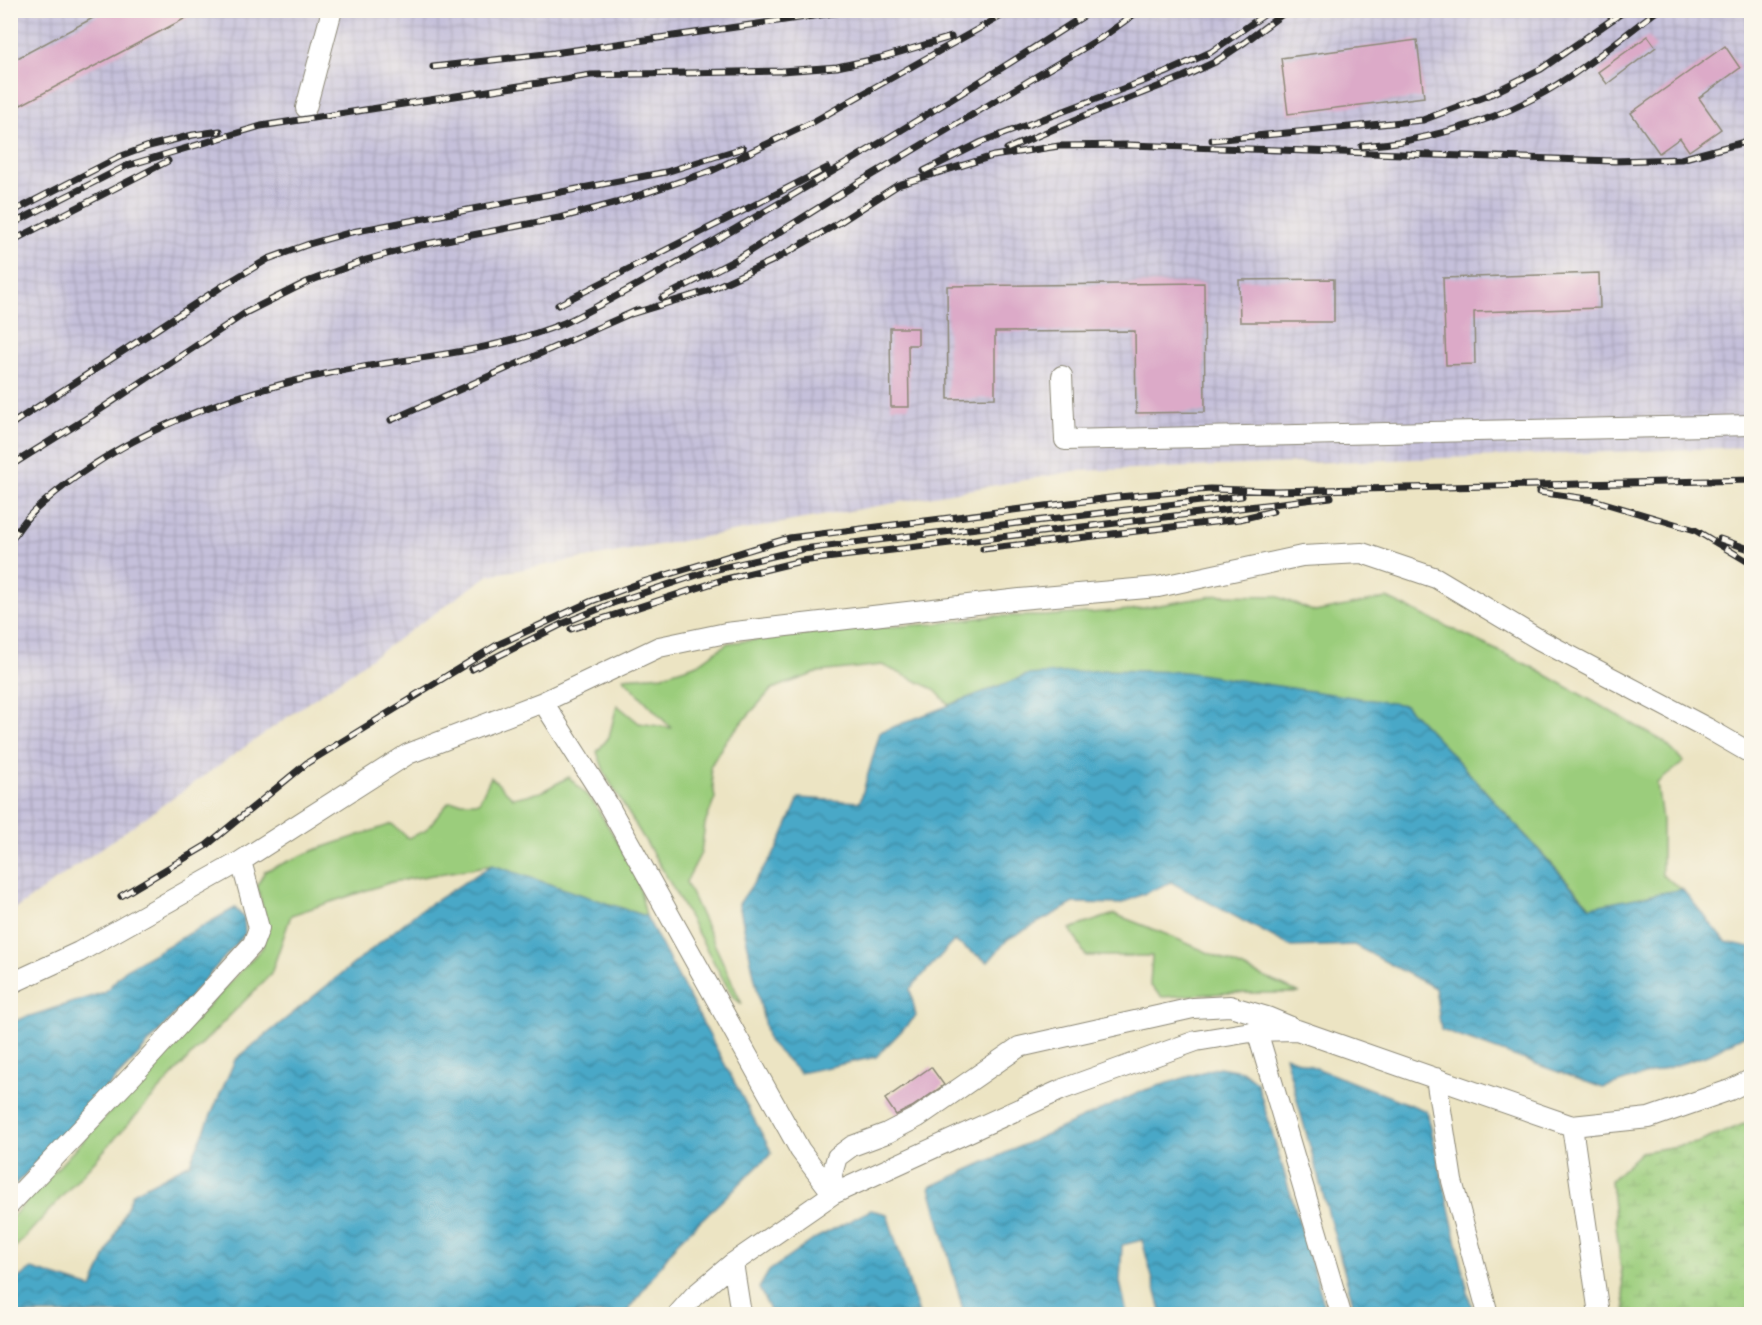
<svg xmlns="http://www.w3.org/2000/svg" width="1762" height="1325" viewBox="0 0 1762 1325" font-family="'Shantell Sans',sans-serif">
<style>
.industrial{fill:url(#industrial-grid)}
.green{fill:#9bcd7c;stroke:#637c54;stroke-width:1.5}
.wetland{fill:url(#wetland-marsh);stroke:#637c54;stroke-width:1.5}
.water{fill:url(#water-waves);stroke:#3a6a79;stroke-width:1.5}
.building{fill:#dcaac8}
.lines{fill:none;stroke-linecap:round;stroke-linejoin:round}
.minor-casing{stroke:#8c8877;stroke-width:22}
.minor{stroke:#fff;stroke-width:20}
.rail-casing{stroke:#2b2b2b;stroke-width:7}
.rail{stroke:#fbf7ec;stroke-width:4.5;stroke-dasharray:14;stroke-linecap:butt}
</style>
<defs>
<pattern id="industrial-grid" width="8" height="8" patternUnits="userSpaceOnUse" patternTransform="scale(1.5)"><rect width="8" height="8" fill="#c5c0da"/><path d="M0 4h8M4 0v8" fill="none" stroke="#a9a5bb"/></pattern>
<pattern id="wetland-marsh" width="20" height="14" patternUnits="userSpaceOnUse" patternTransform="scale(1.5)"><rect width="20" height="14" fill="#9bcd7c"/><path d="M1 5h8M5 5V1M11 12h8M15 12V8" fill="none" stroke="#86b06b"/></pattern>
<pattern id="water-waves" width="16" height="10" patternUnits="userSpaceOnUse" patternTransform="scale(1.5)"><rect width="16" height="10" fill="#48a8c7"/><path d="M0 5q4-4 8 0t8 0" fill="none" stroke="#3c89a2"/></pattern>
</defs>
<rect width="100%" height="100%" fill="#fbf7ec"/>
<filter id="ink" filterUnits="userSpaceOnUse"><feTurbulence type="fractalNoise" baseFrequency=".0167" numOctaves="2"/><feDisplacementMap in="SourceGraphic" scale="12" xChannelSelector="R" yChannelSelector="G"/><feConvolveMatrix kernelMatrix="1 2 1 2 8 2 1 2 1" color-interpolation-filters="sRGB"/></filter>
<filter id="wash" filterUnits="userSpaceOnUse"><feTurbulence type="fractalNoise" baseFrequency=".008" numOctaves="4" result="noise"/><feDisplacementMap in="SourceGraphic" scale="24" xChannelSelector="R" yChannelSelector="G"/><feGaussianBlur stdDeviation="1.35" result="paint"/><feColorMatrix in="noise" values="0 0 0 0 0 0 0 0 0 0 0 0 0 0 0 0 0 1.4 0 .05"/><feComposite in="paint" operator="in"/></filter>
<g filter="url(#wash)">
<rect width="100%" height="100%" fill="#ece4c3"/>
<path class="industrial" d="M11 11H1751V447L1075 471 489 575 11 912Z"/>
<path class="green" d="M1218 595 1276 596 1315 612 1387 598 1532 667 1663 741 1684 762 1657 783 1662 820V875L1682 889 1591 907 1448 750 1405 705 1027 675 949 705 934 689 882 665 819 672 772 689 726 740 710 767 715 798 705 824 701 853 686 882 742 1004 733 997 664 872 606 776 597 752 609 737 617 705 639 723 671 728 623 678 663 675 698 664 728 643 837 630 934 624 993 616H1044L1131 610Z
M491 777 513 798 541 792 569 777 594 803 636 872 646 916 492 865 392 882 291 915 271 974 195 1051 14 1249 11 1260V1218L263 947 267 926 257 886 265 871 315 850 392 824 408 838 425 831 449 802H479Z
M1114 914 1168 935 1300 993H1228L1162 997 1150 985 1152 956H1086L1070 929Z"/>
<path class="wetland" d="M1751 1121V1314H1626L1611 1180 1641 1152 1697 1143Z"/>
<path class="water" d="M1106 670 1185 672 1405 705 1448 750 1590 907 1682 889 1726 942 1751 947V1032L1705 1056 1603 1088 1441 1030 1435 988 1354 945 1292 947 1171 882 1120 904 1074 903 1008 939 988 962 954 941 910 989 916 1016 876 1057 800 1073 768 1041 739 904 777 849 799 798 860 802 880 732 1027 675Z
M492 865 646 916 772 1153 677 1243 626 1314H11V1283L32 1269 92 1288 133 1193 190 1163 235 1060 419 911Z
M235 908 244 918 245 934 140 1053 11 1189V1022L105 992 126 969Z
M1285 1056 1427 1111 1473 1314H1356Z
M1219 1067 1242 1071 1257 1083 1327 1314H1162L1142 1240 1122 1245 1120 1282 1127 1314H964L930 1187 1145 1090Z
M871 1210 887 1214 919 1314H772L759 1288 769 1271 816 1238Z"/>
<g id="blocks">
<path class="building" d="M108 10H201L21 105 10 85V62Z
M1648 36 1656 47 1607 84 1598 72Z
M1417 40 1424 97 1288 114 1281 58Z
M1725 46 1740 68 1699 98 1721 129 1689 151 1680 138 1659 153 1631 113Z
M1599 273 1600 308 1474 312 1475 364 1446 365 1443 278Z
M1334 279V322H1240L1239 280Z
M1204 283 1205 412 1136 413 1135 331 995 332V398L948 399 947 286Z
M890 328H918V345H908L909 407H891Z
M931 1067 944 1085 912 1107 896 1115 885 1099Z"/>
</g>
</g>
<g filter="url(#ink)">
<use href="#blocks" fill-opacity="0" stroke="#8c8877" stroke-width="1.5"/>
<g class="lines">
<g class="minor-casing">
<path id="minor" d="M306 108 332 10
M1062 376 1065 440 1752 425
M543 702 606 801 800 1150 833 1194
M10 984 79 952 241 861 408 754 543 702 659 647 726 633 1020 599 1158 587 1302 556 1362 553 1436 578 1540 640 1707 728 1752 754
M1257 1031 1341 1314
M1436 1078 1452 1181 1488 1314
M1572 1126 1599 1314
M833 1194 832 1174 837 1157 852 1146 887 1133 918 1117 1019 1047 1193 1008 1230 1006 1267 1017 1291 1027
M10 1204 133 1075 253 944 259 928 241 861
M733 1263 741 1314
M678 1314 694 1296 733 1263 833 1194 1063 1089 1196 1041 1257 1031 1297 1030 1572 1126 1649 1118 1730 1090 1752 1079"/>
</g>
<use href="#minor" class="minor"/>
<g class="rail-casing">
<path id="rail" d="M433 67 554 53 855 10
M1212 140 1423 120 1491 94 1541 69 1626 10
M1362 146C1420 142 1482 125 1534 98 1578 75 1618 40 1658 10
M1007 149 1084 116 1183 77 1215 62 1245 42 1288 10
M924 171 982 142 1165 73 1211 52 1271 10
M10 213 119 157 149 146 193 135 220 131
M10 225 126 166 261 126 591 75 782 71 837 67 880 58 951 37
M10 242 168 161
M662 298 737 259 858 183 1104 36 1140 10
M558 305 827 168
M631 314 707 291 774 260 837 224 898 185 993 156 1059 146 1129 145 1614 161 1681 159 1752 140
M391 420 638 310
M10 425 221 287 268 259 309 244 352 232 666 172 743 148
M10 466 92 415 247 312 307 282 366 260 416 246 559 218 616 203 711 171 813 122 1012 10
M1539 492 1594 500 1695 530 1752 564
M1720 539 1752 550
M10 542C17 532 24 520 33 512 114 437 223 395 330 373 408 357 489 354 564 323 580 316 597 306 613 298 660 273 706 246 752 219 867 152 981 82 1093 10
M983 549 1240 519 1273 511
M571 629 722 580 801 561 1331 497
M472 669 562 624 613 603 709 571 803 549 1242 496
M414 696 497 645 592 601 643 582 789 538 1118 497 1210 489 1276 491 1752 480
M121 896 207 845 307 763 421 693"/>
</g>
<use href="#rail" class="rail"/>
</g>
</g>
<rect width="1762" height="1325" fill="none" stroke="#fbf7ec" stroke-width="36"/>
</svg>
